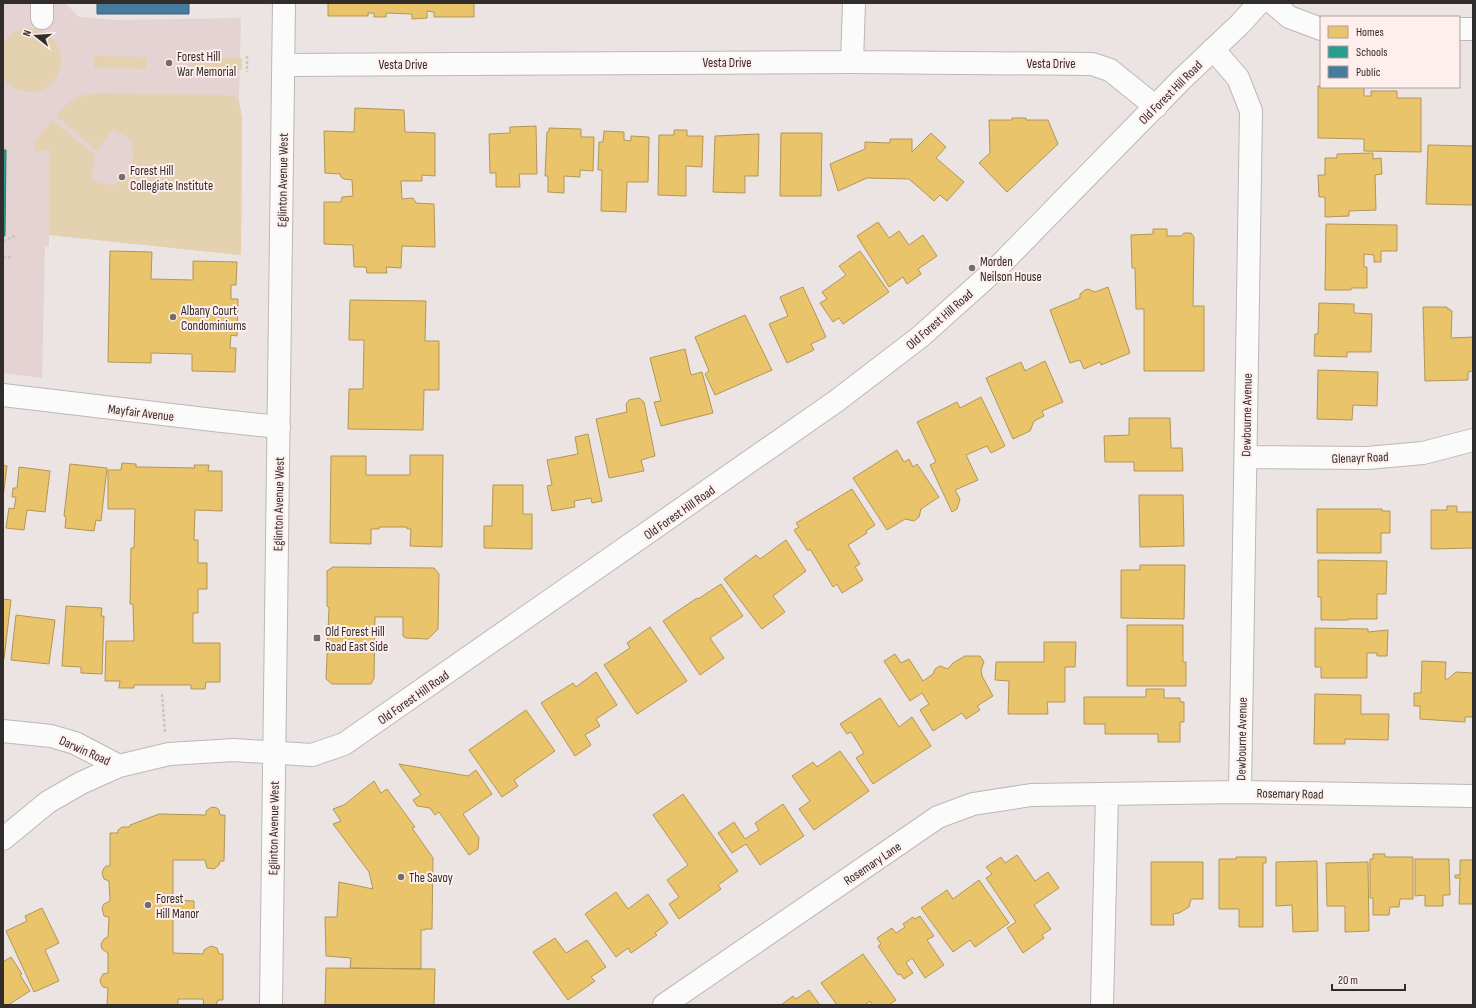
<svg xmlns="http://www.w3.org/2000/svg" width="1476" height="1008" viewBox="0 0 1476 1008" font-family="'Sofia Sans Condensed',sans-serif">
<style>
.built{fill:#e4d3d2}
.green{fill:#e3d1b0}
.homes{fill:#e9c46a;stroke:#b29657}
.schools{fill:#2a9d8f;stroke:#2c7b71}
.public{fill:#457b9d;stroke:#3f637b}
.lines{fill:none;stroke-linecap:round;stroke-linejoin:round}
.minor-casing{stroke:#bdb7b6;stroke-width:24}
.major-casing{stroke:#bdb7b6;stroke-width:24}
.path{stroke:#c9c6c6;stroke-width:2.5;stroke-dasharray:3 2;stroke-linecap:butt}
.minor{stroke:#fcfbfb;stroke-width:22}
.major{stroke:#fcfbfb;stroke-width:22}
.poi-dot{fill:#736c6b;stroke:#feeeec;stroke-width:1.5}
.labels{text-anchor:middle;stroke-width:4;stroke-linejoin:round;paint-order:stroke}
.poi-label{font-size:13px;fill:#322c2b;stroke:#feeeec;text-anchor:start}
.street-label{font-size:13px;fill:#322c2b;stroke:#feeeec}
</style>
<rect width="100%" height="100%" fill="#ece4e3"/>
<path class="built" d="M3 3H65L79 17 115 20 241 18 239 101 242 118 241 255 49 235V246H45L42 378 3 373Z"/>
<path class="green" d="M27 28C72 29 72 92 30 92 19 92 9 86 3 78V42L15 31Z
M94 56 147 57 146 69 94 68Z
M190 57 242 58V70L189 69Z
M97 93 227 95 235 97 239 101 242 118 241 255 49 235 50 151H34L35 142 52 120 95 155 91 179C113 193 134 180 133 154 133 149 133 144 129 139 125 135 118 132 113 129L97 151 57 116C69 100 77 95 97 93Z"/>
<path class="homes" d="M328 3H474V17H434V12L427 11V18L412 19V14L386 13V17H374V13H368V16H328Z
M1318 86H1321V87H1364V96H1371V91H1397V98H1421V152L1364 151V139L1318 138Z
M355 108 404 110 405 132 435 133V176L422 175V181H401L402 199 413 198 416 203 434 204 435 247 402 246 401 268 386 267 387 273H367L366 267H354L353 245 324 244V202H341L342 197 353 196 352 180 344 179 341 177 340 174 325 173 324 131 354 132Z
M1012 118H1026V120H1048L1058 144 1007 192 979 163 990 153 989 120H1012Z
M536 126 537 174H519L520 187H496V173H490L489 134 510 133V127Z
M549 128 581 129V137H594L593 171 580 170V177L564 176V193L548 192V176H545L547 132H549Z
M674 130H687V136H703L702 167 686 166V196L658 195 659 135H674Z
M604 131 624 132V140L631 141V136L649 137 648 182H627L626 212 601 211 602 170H598L599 142H603Z
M781 133H822L821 196H780Z
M931 133 946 147 936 158 964 182 947 201 940 195 934 201 909 179 867 178 838 191 830 164 865 149V142L890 143V139H912V152Z
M759 134 758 176H745V193L713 192 715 136Z
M1428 145 1473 146V205L1426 204Z
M1373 153V159L1381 158 1382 174 1375 175 1376 210 1349 211V216L1325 217V197H1319L1318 175H1325V158H1337V154Z
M878 222 889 238 899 231 909 245 923 235 937 256 918 269 921 274 907 284 903 277 889 287 857 236Z
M1326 224 1397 225V251H1381V262H1374V255L1364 254V267H1367V288H1351V290H1325Z
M1153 229H1167V236H1181L1184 233H1191L1194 237 1193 306H1204V371H1144V309H1136L1135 268H1132L1131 235 1153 234Z
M110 251 152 252 151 279 193 280V261L237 262 236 285H231V299H238L237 336 231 335 230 348H236L235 372 192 371V354L151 353V363L108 362Z
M860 251 889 292 843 324 839 318 833 322 820 303 827 299 822 292 846 275 839 266Z
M803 287 826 337 811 344 814 350 787 363 769 324 788 316 780 297Z
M1108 287 1130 353 1101 365 1100 362 1084 369 1080 360 1070 363 1050 310 1080 298V294L1085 290 1088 289 1095 292Z
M350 300 426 301 425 341H439V390H424L423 430 348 429 349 389H363L364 340H349Z
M1319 303 1354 304V313L1372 314 1371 352H1347V357L1314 356 1315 334H1318Z
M1423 307H1447V309H1450V311H1452L1451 338 1473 337V371L1468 372V380L1425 381Z
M745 315 772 370 715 395 705 374 709 371 695 337Z
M685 349 691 375 702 372 713 413 661 426 654 402 661 401 650 358Z
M1045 361 1063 402 1042 411 1044 416 1034 421 1030 431 1013 439 986 378 1021 362 1025 371Z
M1318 370 1378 372 1377 406 1353 405 1352 420 1317 419Z
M981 397 1005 446 991 453 987 446 966 455 978 480 955 490 960 499 957 509 952 512 930 465 936 462 917 422 957 402 960 408Z
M639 398 644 402 655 456 641 460 644 471 609 478 596 419 627 412 626 404 629 400Z
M1129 418H1170L1171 448H1182L1183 471H1134V462H1105L1104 436 1129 435Z
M588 434 602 501 592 503 591 498 574 501 575 507 552 511 547 486 552 485 547 460 578 454 575 437Z
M897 450 904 462 909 459 913 467 917 464 939 497 921 509 919 517 914 521 905 519 887 530 853 478Z
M410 455H443L442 547 410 546 411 529H407V527H379V529H371V544L330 543 331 456H366V475H410Z
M122 463 136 464V467H144L195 468 194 465H209L208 471H222V511L195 510 194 540H198V563H207V589H198V613H193V643H220V682H206L205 689H191V685H134V688H119L120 681H105L106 641H134L133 604H130L131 548H134L135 509H108V470H121Z
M70 464 107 468 101 521 96 520 94 531 65 528 66 517 64 516Z
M3 465 7 466 3 497Z
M19 467 50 471 45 512 27 510 24 530 6 528 9 508 14 509 16 497H12L13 488H17Z
M493 485H523V514H532V549L484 548V526H492Z
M852 489 875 525 866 531 867 533 848 545 860 564 855 567 863 580 842 593 837 584 833 587 810 549 808 551 794 530 799 527 796 523Z
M1139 495H1183L1184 546 1140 547Z
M1447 506H1457V512H1473V548L1431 549V510H1447Z
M1317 509H1382V511H1390V533H1381V553H1317Z
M786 540 806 571 773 596 785 612 762 629 724 579 756 555 760 559Z
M1318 560 1387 561 1386 594H1377V619H1348V620H1321V597H1318Z
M1140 565H1185L1184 619 1121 618V570H1140Z
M333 567 434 568 439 574 438 629 428 639 406 638 403 636V617H375L374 678 371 684H332L326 679 329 608 327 606V571Z
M721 584 743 616 710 638 724 658 700 675 663 621 697 598 698 599Z
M3 599 11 600 4 659H3Z
M66 606 102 608 101 616H104L102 674 81 673V667L62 666Z
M16 615 55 620 49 664 11 660Z
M1127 625H1183V662H1186V686H1127Z
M650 627 687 681 637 714 604 665 630 648 627 643Z
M1315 628 1368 629V632L1388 630 1387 656H1377V653H1367V678H1321V667H1315Z
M1044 642H1076L1075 667H1065V702H1047L1048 714H1008L1009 681 995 680 996 662H1044Z
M895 654 901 663 909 659 923 681 933 674 935 669 940 666 948 669 953 663 965 656H980L984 662 981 670 982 676 993 696 977 706 980 710 966 719 962 713 933 731 920 710 929 704 922 693 910 701 884 661Z
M1422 661 1446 662 1445 679H1448L1456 672 1473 673V717H1465V722L1420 719V706H1414V693H1421Z
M596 672 617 705 596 719 600 726 585 735 591 745 575 756 541 703 573 683 576 687Z
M1146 689H1164V698H1180V702H1184V722H1180V742H1158V734H1105V724H1084V697H1146Z
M1315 694 1361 695V714H1389L1388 740 1345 739V744H1314Z
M880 698 899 727 912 717 931 746 873 784 856 758 864 753 851 732 847 734 840 724Z
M526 710 555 751 514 780 518 786 502 797 469 750Z
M840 751 869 791 814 830 799 809 810 801 792 776 813 762 817 767Z
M399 764 468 776 476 770 492 794 463 814 479 838 478 849 469 855 439 812 435 815 430 808 417 806 413 800 421 795Z
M374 781 381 793 387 789 415 827 412 828 433 858 432 929H425V930H421V969L350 968 351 958 326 956 325 917H337L339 882 373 889 369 872 333 824 341 821 333 809 344 805Z
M683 794 738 871 718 885 721 889 679 919 669 904 679 897 667 880 688 865 653 815Z
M783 804 804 836 760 865 746 844 732 853 718 833 734 822 745 839 759 830 755 823Z
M212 807 217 808 219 810 220 815H225L224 861H220L219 865 214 869 207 868 205 860H173V900L194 901V913H173V953L203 954 204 950 211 946 217 948 219 954H223V1000H218L216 1005H204L203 999H178V1005H107L108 988 103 987 101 984 100 980 103 974 108 973V953L102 949 101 944 104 939 108 937 109 917 104 916 102 908 104 904 110 901 109 881 104 879 102 873 104 868 106 866H110V833H118V830L122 827H130V825L159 814 206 815V811Z
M1373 854H1385V857H1413V899H1400L1399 907H1390L1389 915H1373V898H1370V859H1373Z
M1017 855 1035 881 1048 872 1059 888 1034 905 1051 929 1042 935 1044 938 1023 953 1007 928 1016 922 986 878 992 874 986 867 1001 857 1005 863Z
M1236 857H1266V863H1263V927H1239V909H1219V859H1236Z
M1415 859H1449L1450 895H1443V906H1425V895L1415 896Z
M1460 860H1473V904H1459L1460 878H1455V875H1460Z
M1317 861 1318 931 1293 932 1292 905 1276 906V862Z
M1151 862H1203V899H1191L1189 907 1179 913 1173 914 1174 925H1151Z
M1368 862 1369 931 1345 932V906H1327L1326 863Z
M979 880 1009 923 975 947 970 940 953 952 921 908 947 890 953 899Z
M616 892 628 909 648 894 668 923 655 933 657 935 631 953 628 948 616 957 585 914Z
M42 908 59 943 45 950 59 981 34 992 6 931 27 921 25 916Z
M920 916 934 936 927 940 944 965 925 978 912 958 906 963 913 973 904 979 900 974 898 975 878 946 881 944 877 938 892 928 896 933 905 927 903 924 913 917 915 919Z
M555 938 566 953 587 940 606 967 591 977 595 981 568 1000 533 952Z
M863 954 896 1000 889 1005H872L870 1001 865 1005H837L821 983Z
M11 957 22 974 20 975 30 991 8 1005H3V962Z
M326 968 435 969 434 1005H325Z
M809 990 820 1005H781L793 996 796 999Z"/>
<path class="schools" d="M3 150H6L5 236H3Z"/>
<path class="public" d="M97 3H189V14H97Z"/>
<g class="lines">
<g class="minor-casing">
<path id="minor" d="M1273 3 1289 17 1321 29
M42 18V3
M1459 29H1473
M1213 49 1238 78 1251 111 1240 792
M852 62 854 3
M284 65 852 62 1092 64 1110 70 1156 107
M3 395 222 421 279 427
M1246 457 1367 458 1423 453 1473 440
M3 731 51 736 75 743 119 766
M3 839 48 802 81 783 119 766 169 754 234 750 312 755 344 744 835 402 920 337 997 268 1181 80 1240 24 1259 3
M664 1005 938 817 973 804 1031 795 1240 792 1473 796
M1102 1005 1107 795"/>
</g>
<g class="major-casing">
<path id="major" d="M271 1005 284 3"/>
</g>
<path class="path" d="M247 56V72
M3 241 17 235
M3 257H11
M162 694 165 732"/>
<use href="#minor" class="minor"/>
<use href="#major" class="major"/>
</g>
<g class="poi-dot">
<circle cx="169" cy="63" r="4"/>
<circle cx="122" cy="177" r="4"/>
<circle cx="972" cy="268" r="4"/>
<circle cx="173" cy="317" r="4"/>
<rect x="313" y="634" width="8" height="8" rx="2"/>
<circle cx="401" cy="877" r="4"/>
<circle cx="148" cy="905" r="4"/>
</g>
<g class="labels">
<g class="poi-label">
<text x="177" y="61">Forest Hill<tspan x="177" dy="15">War Memorial</tspan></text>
<text x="130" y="175">Forest Hill<tspan x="130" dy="15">Collegiate Institute</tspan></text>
<text x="980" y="266">Morden<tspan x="980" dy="15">Neilson House</tspan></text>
<text x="181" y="315">Albany Court<tspan x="181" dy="15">Condominiums</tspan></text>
<text x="325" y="636">Old Forest Hill<tspan x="325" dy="15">Road East Side</tspan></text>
<text x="409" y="882">The Savoy</text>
<text x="156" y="903">Forest<tspan x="156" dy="15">Hill Manor</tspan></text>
</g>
<g class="street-label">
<text x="727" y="67">Vesta Drive</text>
<text x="1051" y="68">Vesta Drive</text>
<text x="403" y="69">Vesta Drive</text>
<text transform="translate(1170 92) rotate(-45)" y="5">Old Forest Hill Road</text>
<text transform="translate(282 180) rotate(-89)" y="5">Eglinton Avenue West</text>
<text transform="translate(939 319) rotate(-41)" y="5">Old Forest Hill Road</text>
<text transform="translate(141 412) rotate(7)" y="5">Mayfair Avenue</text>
<text transform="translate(1246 415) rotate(-89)" y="5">Dewbourne Avenue</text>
<text transform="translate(1360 457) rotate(-2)" y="5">Glenayr Road</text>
<text transform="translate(278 504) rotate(-89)" y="5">Eglinton Avenue West</text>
<text transform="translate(679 512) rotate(-35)" y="5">Old Forest Hill Road</text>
<text transform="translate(413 697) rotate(-35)" y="5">Old Forest Hill Road</text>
<text transform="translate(1241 739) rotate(-89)" y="5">Dewbourne Avenue</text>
<text transform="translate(85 750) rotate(24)" y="5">Darwin Road</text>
<text transform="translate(1290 793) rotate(1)" y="5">Rosemary Road</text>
<text transform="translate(273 828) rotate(-89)" y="5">Eglinton Avenue West</text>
<text transform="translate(872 863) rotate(-34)" y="5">Rosemary Lane</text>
</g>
</g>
<rect width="1476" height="1008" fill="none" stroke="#322c2b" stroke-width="8"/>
<rect x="1320" y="16" width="140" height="72" fill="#feeeec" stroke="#aca09f"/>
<rect x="1328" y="26" width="20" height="12" fill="#e9c46a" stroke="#aca09f"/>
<text x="1356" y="36" font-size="12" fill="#322c2b">Homes</text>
<rect x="1328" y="46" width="20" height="12" fill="#2a9d8f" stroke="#aca09f"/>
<text x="1356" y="56" font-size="12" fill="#322c2b">Schools</text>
<rect x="1328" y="66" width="20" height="12" fill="#457b9d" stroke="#aca09f"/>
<text x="1356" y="76" font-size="12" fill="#322c2b">Public</text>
<g transform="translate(36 36) rotate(287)" stroke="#feeeec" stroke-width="3" paint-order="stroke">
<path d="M0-3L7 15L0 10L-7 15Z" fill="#322c2b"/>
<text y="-6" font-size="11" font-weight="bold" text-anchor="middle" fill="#322c2b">N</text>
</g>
<path d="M1332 984v6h73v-6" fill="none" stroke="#322c2b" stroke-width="2"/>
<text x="1338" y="984" font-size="12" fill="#322c2b" stroke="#feeeec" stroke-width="3" paint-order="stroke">20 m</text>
</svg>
